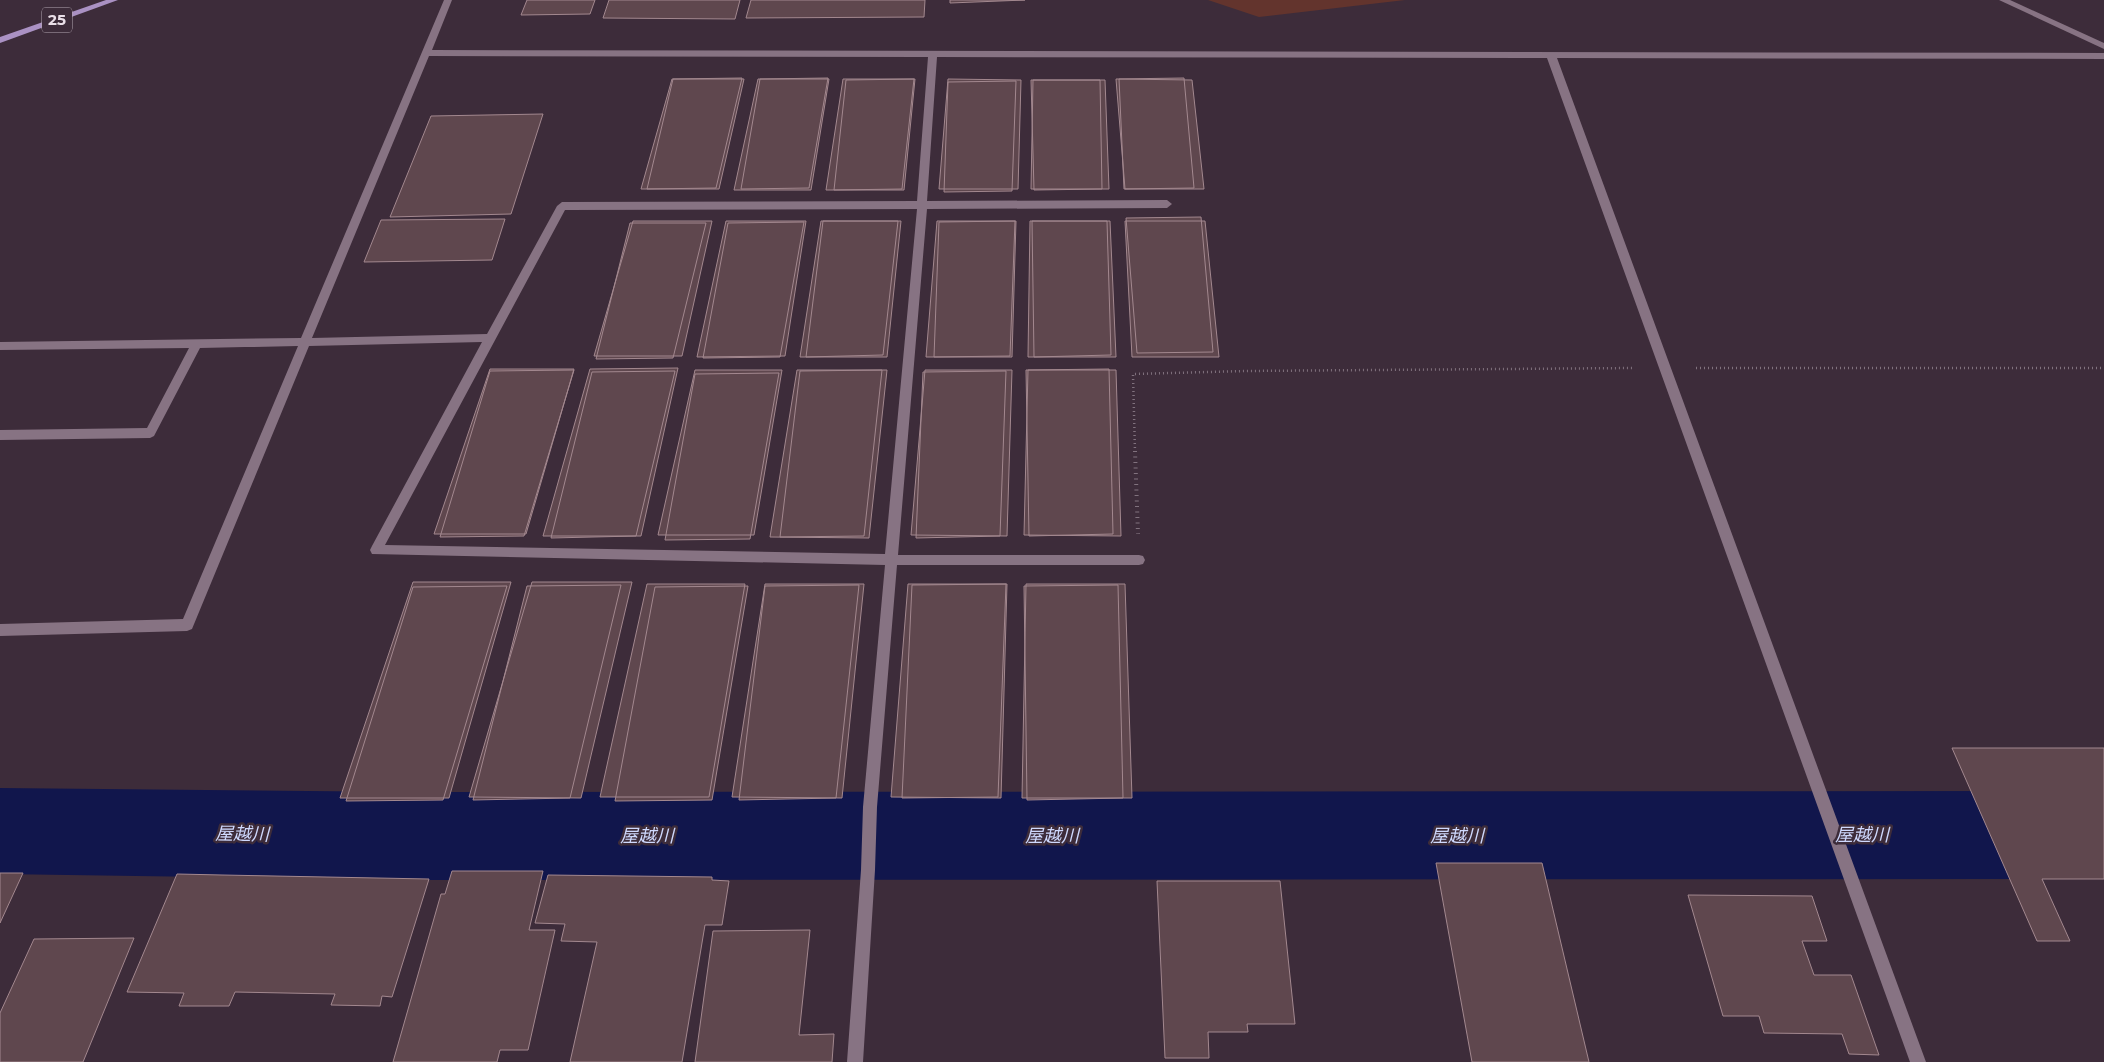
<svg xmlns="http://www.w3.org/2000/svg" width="2104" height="1062" viewBox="0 0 2104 1062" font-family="Montserrat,'Noto Sans JP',sans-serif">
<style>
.green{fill:#63342d}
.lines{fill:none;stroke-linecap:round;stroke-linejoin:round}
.river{fill:#11164c;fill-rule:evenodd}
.building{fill:#5f474e;stroke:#a3888f}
.path-far1{stroke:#81727e;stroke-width:2.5;stroke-dasharray:1 3;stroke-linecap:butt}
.path{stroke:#81727e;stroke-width:4;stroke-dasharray:1 4.5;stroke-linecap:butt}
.minor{fill:#877383;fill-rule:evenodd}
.tertiary{fill:#877383;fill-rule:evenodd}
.primary{fill:#aa91c3;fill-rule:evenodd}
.labels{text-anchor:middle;stroke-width:5;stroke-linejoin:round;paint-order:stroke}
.shield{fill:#3d2c3a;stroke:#b6a9b4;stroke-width:1}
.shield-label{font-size:15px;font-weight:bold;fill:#eadfe8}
.water-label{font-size:18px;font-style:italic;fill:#cfd9fe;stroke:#3d2c3a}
</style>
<rect width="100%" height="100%" fill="#3d2c3a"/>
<path class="green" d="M1208 0H1405L1259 17Z"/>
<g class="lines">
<path class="river" d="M0 788 414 792 2104 791V879L414 880 0 874Z"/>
</g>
<path class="building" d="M527 0H595L590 14 521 15Z
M609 0H740L735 19 603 18Z
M751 0H925L924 17 746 18Z
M950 0H1025L950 3Z
M742 78 716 188 647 189 673 79Z
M828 78 809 188 741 189 760 79Z
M1184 78 1194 188 1125 189 1116 79Z
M672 79H744L719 189H641Z
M758 79H829L811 190H734Z
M843 79H915L904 190H826Z
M914 79 902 189 834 190 846 80Z
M948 79 1021 80 1018 189H939Z
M1119 79 1192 80 1204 189H1124Z
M1031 80H1100L1102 189 1034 190Z
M1033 80H1105L1109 189H1031Z
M1016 81 1012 191 944 192 948 82Z
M543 114 511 214 390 217 431 116Z
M1201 217 1213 352 1137 353 1126 218Z
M505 219 492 260 364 262 381 220Z
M633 221H712L682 356H594Z
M726 221H806L785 356 697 357Z
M821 221H901L887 357H800Z
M823 221H898L883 355 806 357Z
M937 221H1016L1012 357H926Z
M1015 221 1010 356 934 357 939 222Z
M1030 221H1110L1116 357H1028Z
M1032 221H1107L1111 355 1034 357Z
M1125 221H1205L1219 357H1132Z
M804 222 780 357 703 358 728 223Z
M630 223H706L673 358 596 359Z
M678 368 641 536H543L590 369Z
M490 369H574L526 534H434Z
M1109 369 1113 534 1029 536 1026 370Z
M574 370 524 536 440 537 490 371Z
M695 370H782L754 535H658Z
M797 370H887L869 538 770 537Z
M882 370 864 536 780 537 800 371Z
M925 370H1012L1007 536 911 535Z
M1028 370H1116L1121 536 1024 535Z
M675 371 636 536 551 538 592 372Z
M1006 371 1000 536 916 538 923 372Z
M779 373 750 539 665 540 695 374Z
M413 582H511L449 798H340Z
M532 582H632L581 798 469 797Z
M647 584H745L709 797H600Z
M765 584H864L842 798 732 797Z
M908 584H1007L1001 798 891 797Z
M1006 584 998 797 902 798 912 585Z
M1026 584H1125L1132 798H1022Z
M621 585 570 798 473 800 527 586Z
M859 585 836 798 739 800 765 586Z
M1118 585 1123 798 1027 800 1024 586Z
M507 586 443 800 346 801 413 587Z
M748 586 712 800 615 801 655 587Z
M1952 748H2104V879H2042L2070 941H2037Z
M1436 863H1542L1589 1062H1472Z
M452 871H543L529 930H555L528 1050H500L497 1062H393L441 894H445Z
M0 873H23L0 923Z
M177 874 222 875 429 879 392 997 382 996 380 1006 331 1005 335 994 235 992 229 1006H179L184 993 127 992Z
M548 875 712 877V880L729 881 722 925H705L682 1062H570L597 942 561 941 565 924 535 923Z
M1157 881H1280L1295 1024H1247L1248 1032H1208L1209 1058H1165Z
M1688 895 1812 896 1827 941H1802L1814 975H1851L1879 1055 1849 1054 1842 1034 1764 1033 1759 1016H1723Z
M810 930 799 1035 834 1034 832 1062H695L713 931Z
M134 938 83 1062H0V1013L34 939Z"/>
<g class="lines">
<path class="path-far1" d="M1696 368H2104
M1135 452 1133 374 1245 371 1634 368"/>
<path class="path" d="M1135 451 1138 534"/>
<path class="minor" d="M444 0H452L432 50 2104 53V59L1557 58 1926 1062H1910L1547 58 937 57 927 201 1167 200 1172 204 1167 208 927 209 898 555H1139L1143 556 1145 560 1143 564 1139 565H897L877 807 875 870 863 1062H847L861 870 863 807 885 565 372 554 370 550 372 546 482 342 309 346 192 629 187 631 0 636V624L183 619 298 346 200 348 154 436 150 438 0 440V430L147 428 189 348 0 350V342L301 338ZM429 56 928 57 917 201 562 202 557 206 487 334 312 338ZM917 209 885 554 385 545 565 210Z"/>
<path class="tertiary" d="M1999 0H2010L2104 43V49Z"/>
<path class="primary" d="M106 0H118L0 43V37Z"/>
</g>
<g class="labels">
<rect class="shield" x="42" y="7.5" width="30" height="25" rx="4"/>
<g class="shield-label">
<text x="57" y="25">25</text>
</g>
<g class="water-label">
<text transform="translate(242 834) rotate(1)" y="6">屋越川</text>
<text x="1862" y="841">屋越川</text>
<text x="647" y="842">屋越川</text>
<text x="1052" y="842">屋越川</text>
<text x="1457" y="842">屋越川</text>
</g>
</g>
</svg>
